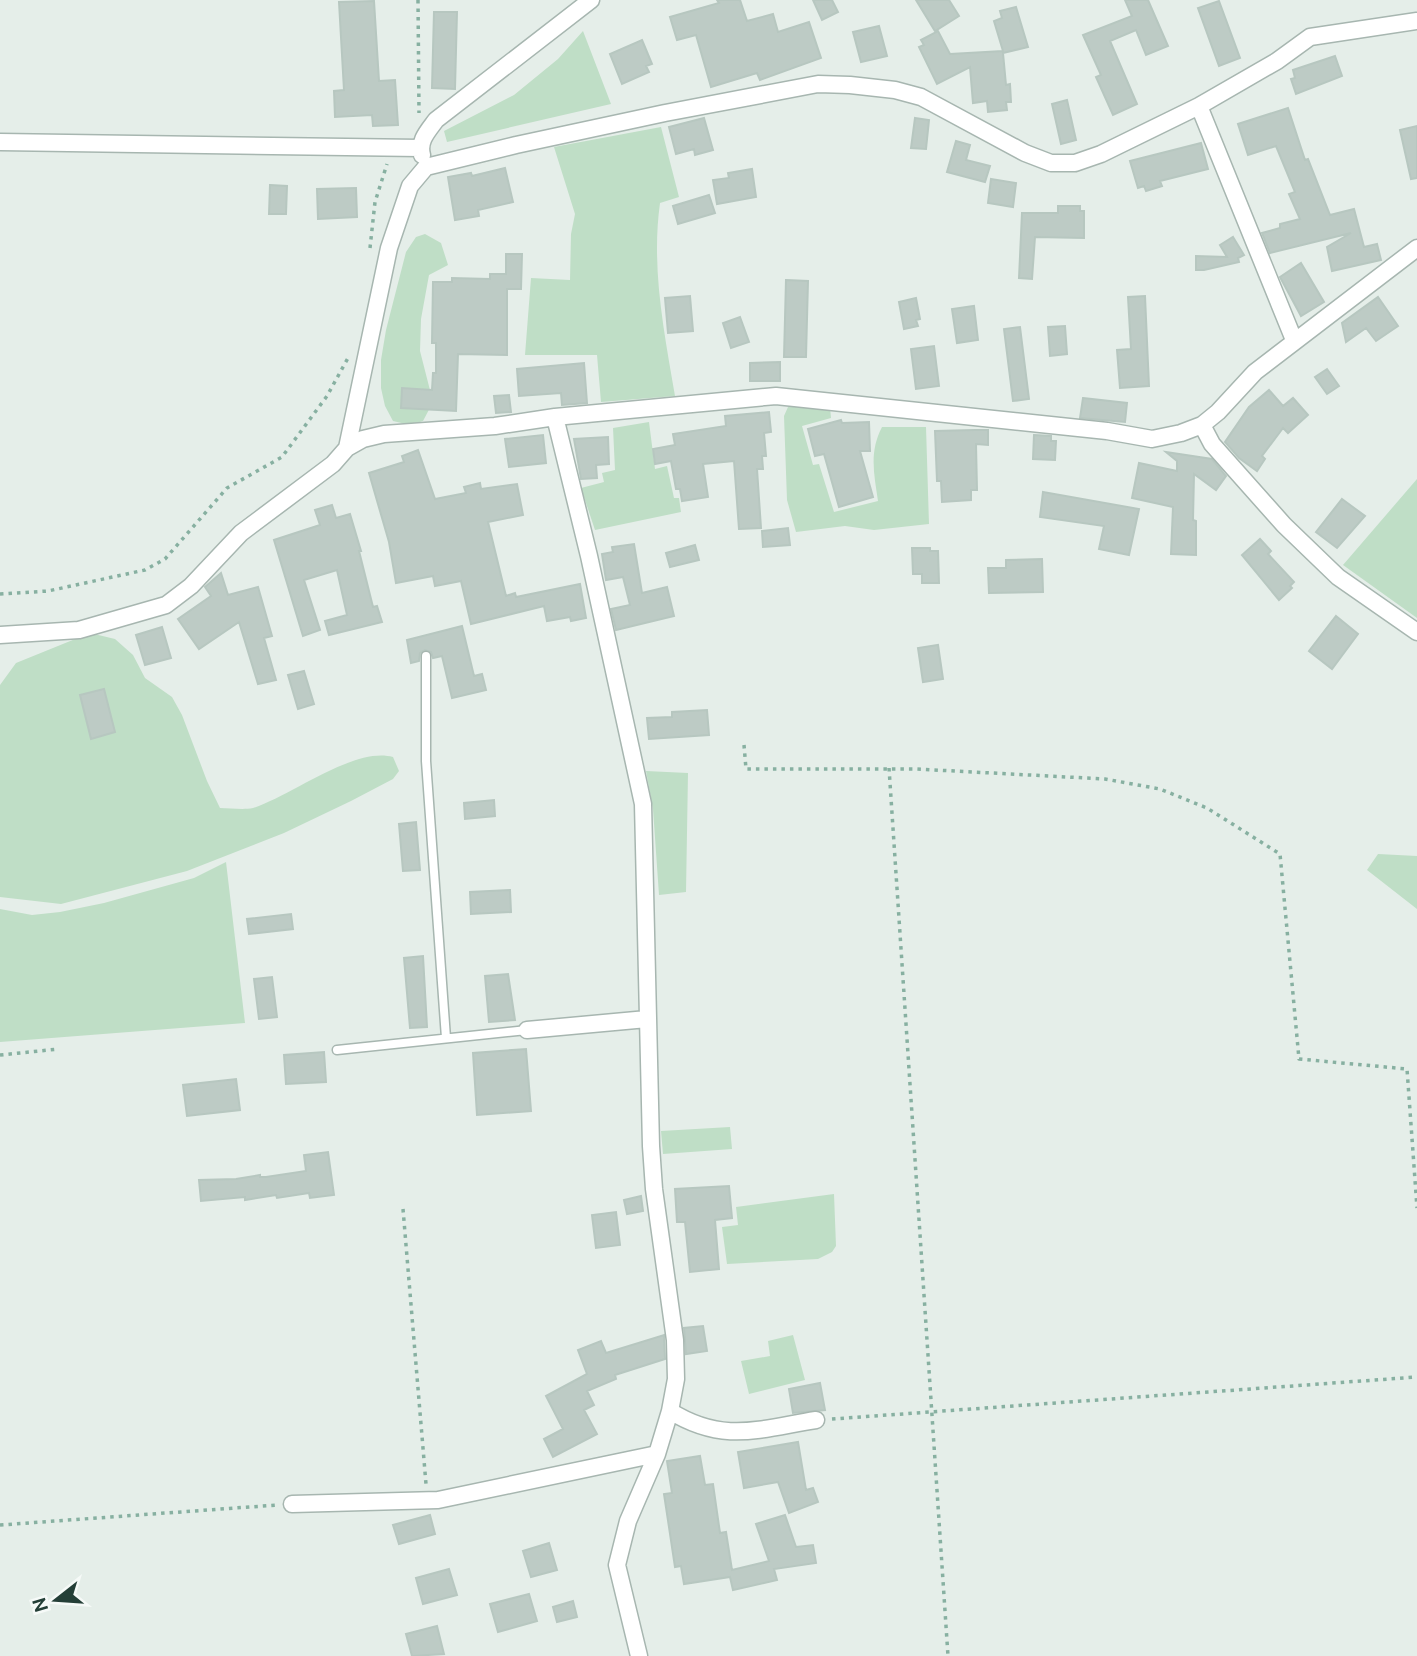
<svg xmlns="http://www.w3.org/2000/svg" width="1417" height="1656" viewBox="0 0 1417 1656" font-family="Ubuntu,sans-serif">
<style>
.green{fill:#bfdec6}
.building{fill:#bdcbc5;stroke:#b7c7c0;stroke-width:2}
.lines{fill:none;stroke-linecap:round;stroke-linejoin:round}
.service-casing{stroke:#a7b6b0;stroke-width:11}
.minor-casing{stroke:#a7b6b0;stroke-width:19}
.path{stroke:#87b0a1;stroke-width:3.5;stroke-dasharray:3.5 5;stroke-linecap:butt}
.service{stroke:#fff;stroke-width:8}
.minor{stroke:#fff;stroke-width:16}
</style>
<rect width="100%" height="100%" fill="#e5eee9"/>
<path class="green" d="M583 31 611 104 447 142 444 131 514 95 558 59Z
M661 127 679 197 660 203C651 268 664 331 675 396L601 402 597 355H525L531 278 570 280 571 234 575 214 554 147Z
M425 234 441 243 448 265 429 275 421 319 420 351 433 402 423 421 410 425 393 421 385 406 381 388V360L386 330 406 252 416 237Z
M788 407H830L831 418 802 426 813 465 819 464 834 512 878 501C874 474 869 452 882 427H926L929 524 874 530 845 526 796 532 787 500 784 416Z
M649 422 655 469 667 466 674 498H679L681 512 595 530 581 488 604 482 602 473 615 470 613 428Z
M1417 479V618L1343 565Z
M90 633 115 639 133 655 145 678 172 697 182 715 207 781 220 808C230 808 243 810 253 808 291 796 355 746 393 757L399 771 393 779 351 801 284 833 187 871 61 904 0 897V685L16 663Z
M646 771 688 773 686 892 659 895 653 809Z
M1378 854 1417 856V909L1367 870Z
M226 862 245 1023 0 1042V909L32 915 60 912 104 903 194 878Z
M730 1127 732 1149 663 1154 661 1131Z
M834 1194 836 1246 832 1252 818 1259 727 1264 722 1227 738 1225 736 1207Z
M793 1335 805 1380 749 1394 741 1361 770 1356 768 1341Z"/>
<path class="building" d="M717 0H740L747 21 773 14 778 32 809 22 821 58 760 80 757 73 711 87 696 35 677 40 670 17 719 3Z
M813 0H832L838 12 822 20Z
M916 0H949L959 16 935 31Z
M1125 0H1148L1168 46 1146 55 1136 30 1110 41 1137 104 1113 115 1096 77 1101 75 1083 35 1132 16Z
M374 1 379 81 395 80 398 125 373 126 372 115 335 117 334 91 344 90 339 2Z
M1219 1 1240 58 1219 66 1198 8Z
M1016 7 1028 47 1003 53 1006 85 1010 84 1011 102H1006L1007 110 988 112 987 101 973 103 970 67 937 84 919 47 924 45 921 40 938 31 950 54 1003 51 994 21 1002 18 1000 11Z
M434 12H457L455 89 432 88Z
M879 26 887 56 861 62 853 32Z
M642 40 652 64 646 66 649 72 622 84 610 54Z
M1335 56 1342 76 1296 94 1291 79 1295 78 1293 70Z
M1067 100 1076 140 1061 144 1052 104Z
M1288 108 1305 160 1308 159 1330 215 1354 209 1364 247 1377 244 1381 260 1332 271 1327 247 1351 233 1270 253 1262 233 1280 228V224L1300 219 1289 194 1295 192 1276 146 1248 155 1238 124Z
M704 118 713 150 695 155 694 149 676 154 669 127Z
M915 118 929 120 926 149 911 148Z
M1417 126V178L1411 179 1400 130Z
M956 141 970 145 966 160 990 166 985 182 947 172Z
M1201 143 1208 169 1160 181 1162 186 1146 191 1144 186 1138 188 1130 161Z
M505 168 513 202 478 210 479 216 455 220 448 177 471 173 472 176Z
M752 169 756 197 717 204 713 180 729 178 728 173Z
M991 179 1016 183 1013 207 988 203Z
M270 185 287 186 286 214H269Z
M356 188 357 217 318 219 317 189Z
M709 195 715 213 678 224 673 206Z
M1058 206H1080V211H1084V238L1035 237 1032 279 1019 278 1022 213H1058Z
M1233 237 1244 255 1238 258 1239 262 1204 270H1196V256L1227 257 1220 245Z
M506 254H522L521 289H507V355L458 354 456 411 401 408 402 388 432 390 433 373H436V343H432L433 282H452V278L490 279V274H506Z
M1301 263 1324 302 1301 316 1280 277Z
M786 280 808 281 806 357H784Z
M690 296 693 331 668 333 665 298Z
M1145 296 1149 386 1120 388 1117 350 1131 349 1128 297Z
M1378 297 1398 326 1376 341 1366 328 1346 342 1342 323Z
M916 298 920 319 916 320 918 326 904 329 899 302Z
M974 306 978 340 957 343 952 309Z
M740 317 749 342 731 348 723 323Z
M1065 326 1067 354 1050 356 1048 327Z
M1020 327 1029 399 1013 401 1004 329Z
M934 346 939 386 916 389 911 349Z
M780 362V381H750V363Z
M584 363 587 403 562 405 561 393 519 396 517 369Z
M1327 369 1339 386 1327 394 1315 377Z
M1269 390 1283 406 1293 398 1308 415 1288 433 1283 428 1262 456 1265 459 1257 471 1239 458 1225 442 1249 407Z
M509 395 511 412 496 413 494 396Z
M1083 398 1127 403 1125 422 1080 418Z
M769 412 771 432 764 433 766 456H762L763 469H757L761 528 739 529 734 461 703 464 708 497 682 501 680 489H676L671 461 655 464 653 449 675 445 673 434 726 426 725 416Z
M841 420 842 423 869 422 870 451H860L873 497 839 507 824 454 815 456 808 429Z
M975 430H988V445L976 444 977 490H971V500L942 502 941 481H937L935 431Z
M543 435 546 463 509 467 505 439Z
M1034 435 1051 436V441H1056L1055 460 1033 459Z
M608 437 609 464 596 465 597 478 581 479 574 439Z
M418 450 435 499 466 493 464 487 480 483 481 489 517 484 523 515 488 522 506 596 515 593 516 597 580 584 586 618 571 621 570 617 547 621 544 606 471 624 461 581 435 586 433 576 396 583 389 542 369 473 404 462 402 456Z
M1166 452 1212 459 1226 476 1216 490 1194 474 1193 520 1196 521V555L1171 554 1173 507 1132 498 1139 463 1177 471V461Z
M1043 492 1139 509 1129 555 1099 549 1104 526 1040 517Z
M1342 499 1365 516 1337 548 1316 532Z
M332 505 336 518 350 514 361 551H359L373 607 377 606 382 622 329 635 325 621 347 615 337 570 304 580 320 630 303 636 274 540 320 525 315 510Z
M788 528 790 545 763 547 762 531Z
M1260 539 1271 551 1268 554 1294 582 1290 586 1292 588 1279 600 1242 555Z
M634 544 642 593 667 587 674 616 616 630 611 609 630 605 623 577 606 580 602 554 613 552 612 547Z
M695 545 699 560 670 567 666 553Z
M912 548H930V551H938L939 583H922V574H913Z
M1042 559 1043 592 989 593 988 568H1006V560Z
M221 573 228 595 258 587 272 636 264 638 276 680 258 684 239 622 199 649 178 619 211 596 205 587Z
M1336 616 1358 634 1332 669 1309 651Z
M462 626 474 676 482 674 486 690 452 698 442 656 433 658 431 652 425 650 420 653 419 661 411 663 407 640Z
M162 627 171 658 145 665 136 635Z
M938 645 943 679 923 682 918 648Z
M304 671 314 704 298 709 288 675Z
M104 689 115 732 91 739 80 695Z
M707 710 709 735 649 739 647 718 672 717V712Z
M494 800 495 816 465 819 464 803Z
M416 822 420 870 403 871 399 824Z
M510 890 511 912 471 914 470 892Z
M291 914 293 929 249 934 247 919Z
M423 956 427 1027 410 1028 404 958Z
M508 974 515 1020 489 1022 485 976Z
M272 977 277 1017 259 1019 254 979Z
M526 1049 531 1111 477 1115 473 1053Z
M324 1052 326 1082 286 1084 284 1055Z
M236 1079 240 1110 187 1116 183 1085Z
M328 1152 334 1195 310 1198 309 1193 277 1198 276 1195 245 1200V1197L201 1201 199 1180 236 1179 260 1175V1177H266L306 1171 304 1155Z
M729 1186 732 1218 715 1220 719 1269 690 1272 685 1222H677L675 1189Z
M641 1196 643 1211 627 1214 624 1200Z
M616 1212 620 1245 596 1248 592 1215Z
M703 1326 707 1351 686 1354 684 1328Z
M664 1335 665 1359 615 1375 616 1379 587 1391 594 1405 584 1410 597 1434 553 1457 544 1439 563 1429 546 1396 587 1374 578 1350 601 1341 606 1353Z
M820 1383 825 1410 793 1413 789 1389Z
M798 1442 806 1490 813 1488 818 1502 789 1513 778 1482 744 1488 738 1452Z
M700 1456 705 1485 713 1484 720 1533 726 1532 732 1570 769 1561 756 1524 785 1515 796 1547 813 1545 816 1563 774 1569 777 1580 733 1590 730 1577 684 1584 681 1566 675 1567 664 1494 672 1493 667 1461Z
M430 1515 435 1534 399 1544 393 1525Z
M549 1543 557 1570 531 1577 523 1551Z
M449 1569 457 1595 423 1604 416 1578Z
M529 1594 537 1621 498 1632 490 1604Z
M573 1601 577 1617 557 1622 553 1607Z
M437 1626 444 1654 412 1656 406 1634Z"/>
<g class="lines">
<g class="service-casing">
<path id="service" d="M426 656V761L446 1038
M337 1050 527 1030"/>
</g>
<g class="minor-casing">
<path id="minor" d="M1199 106 1294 340
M0 142 420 148
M422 155C418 141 428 131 436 120L591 0
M555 417 589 556 643 804 651 1146 654 1189 675 1340 676 1379 670 1411 657 1454 628 1521 617 1565 639 1656
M1202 425 1212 444 1284 525 1338 577 1417 632
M347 448 389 248 410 186 426 167 516 145 665 113 818 84 850 85 895 90 921 97 1025 153 1051 163H1075L1101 154 1199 106 1277 61 1310 37 1417 21
M0 635 79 630 166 605 191 586 241 533 333 464 347 448 363 439 384 434 495 426 555 417 776 396 1107 431 1152 439 1181 433 1202 425 1218 412 1255 372 1417 248
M527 1030 647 1019
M670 1411C723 1444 759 1429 816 1420
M292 1504 438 1500 657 1454"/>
</g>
<path class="path" d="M418 0 419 113
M370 248 375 202 387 164
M0 594 48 591 145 570 165 559 227 488 282 457 327 396 348 358
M744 745 746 769H916L1105 779 1160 789 1207 808 1280 854 1299 1059 1407 1069 1417 1208
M889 768 948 1656
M0 1055 59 1049
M403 1209 426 1484
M832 1419 1417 1377
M0 1525 277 1505"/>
<use href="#service" class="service"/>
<use href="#minor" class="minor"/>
</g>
<g transform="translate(56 1600) rotate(253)" stroke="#f6faf8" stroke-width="5" paint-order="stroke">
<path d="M0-5L12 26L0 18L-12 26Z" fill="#243f37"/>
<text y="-10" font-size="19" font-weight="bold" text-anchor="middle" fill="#243f37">N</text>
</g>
</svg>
